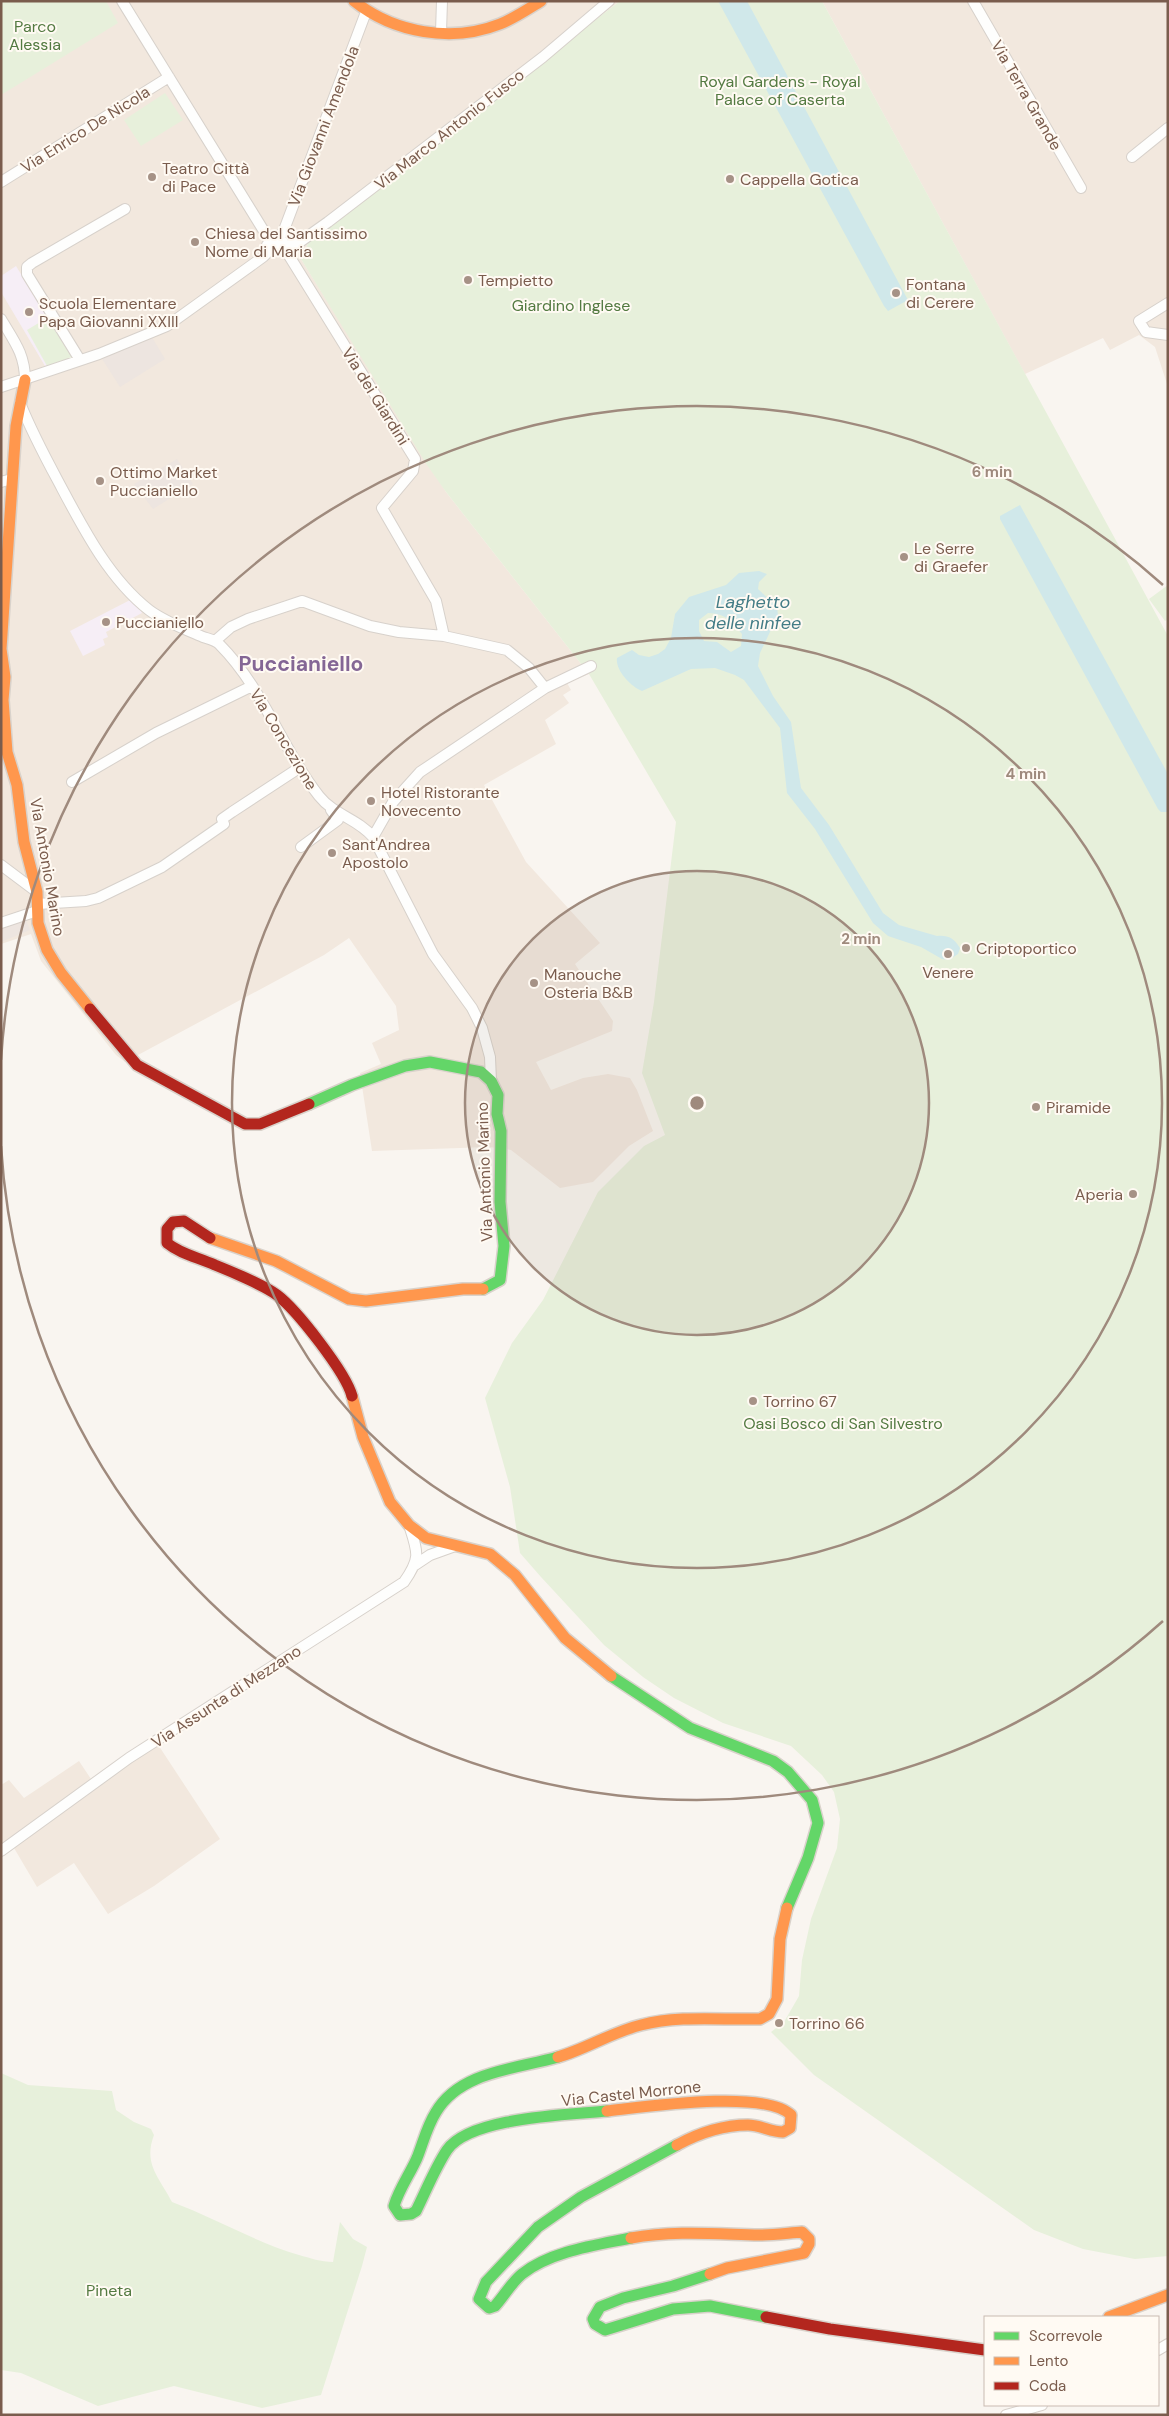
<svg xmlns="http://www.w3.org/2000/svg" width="1169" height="2416" viewBox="0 0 1169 2416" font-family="'DM Sans',sans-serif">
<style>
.residential{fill:#f2e8de}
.industrial{fill:#ede5e0}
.education{fill:#f6eef6}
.green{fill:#e7f0db}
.water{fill:#d0e8ea;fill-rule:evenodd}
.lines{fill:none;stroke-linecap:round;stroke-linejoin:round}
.street-casing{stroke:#d7d1cb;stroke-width:12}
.fast-casing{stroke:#d9d2cb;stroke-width:14}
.slow-casing{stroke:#d9d2cb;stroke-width:14}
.jam-casing{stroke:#d9d2cb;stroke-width:14}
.street{stroke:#fefefd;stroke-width:10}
.fast{stroke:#63d668;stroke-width:11}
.slow{stroke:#ff974d;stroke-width:11}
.jam{stroke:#b3261e;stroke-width:11}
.ring{fill:none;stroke:#9f8a7d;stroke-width:2.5}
.poi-dot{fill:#a69286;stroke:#fffaf3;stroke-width:2}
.labels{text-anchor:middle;stroke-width:4;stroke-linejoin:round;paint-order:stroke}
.park-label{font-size:16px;fill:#537a41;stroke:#fffaf3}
.street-label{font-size:16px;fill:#7a5c4d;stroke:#fffaf3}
.poi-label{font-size:16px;fill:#7a5c4d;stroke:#fffaf3;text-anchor:start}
.water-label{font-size:18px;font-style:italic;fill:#437c86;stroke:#fffaf3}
.district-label{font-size:21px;font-weight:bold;fill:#846695;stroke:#fffaf3}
.centre{fill:#9f8a7d;stroke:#fffaf3;stroke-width:2.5}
.ring-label{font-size:15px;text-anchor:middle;font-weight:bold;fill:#9f8a7d;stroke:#fffaf3;stroke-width:4;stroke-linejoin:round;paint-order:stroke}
</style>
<rect width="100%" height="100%" fill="#f9f5f0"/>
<path class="residential" d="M1 1H620L310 239 301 259 446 492 589 674 567 683 571 690 563 695 569 703 545 720 556 744 484 785 526 862 600 943 575 964 613 1021 612 1031 536 1062 551 1090 583 1078 608 1074 630 1078 637 1090 653 1131 629 1146 593 1182 560 1188 511 1150 489 1147 372 1151 360 1073 381 1064 372 1043 399 1030 396 1006 349 938 324 955 125 1062 116 1055 41 961 31 934 1 944Z
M822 1H1168V387L1155 347 1139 335 1110 350 1103 338 1025 374Z
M153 1737 220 1839 154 1886 108 1914 74 1863 37 1887 14 1848 1 1857V1785L9 1780 24 1798 79 1761 91 1779Z"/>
<path class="industrial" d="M150 334 165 359 120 387 99 354Z
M177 459 193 484 153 509 134 484Z
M26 920 30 930 1 942V928Z"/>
<path class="education" d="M16 266 72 357 45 366 1 292V276Z
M132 599 134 604 137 603 142 613 106 632 108 637 103 639 105 645 83 656 70 631Z"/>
<path class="green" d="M1 1H106L118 23 1 95Z
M620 1H822L1168 636V2256L1135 2259 1083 2249 1034 2230 814 2075 771 2032 784 2022 799 1996 802 1960 811 1919 837 1848 840 1819 834 1792 822 1775 791 1746 723 1723 674 1698 643 1677 604 1645 541 1577 520 1553 510 1487 485 1398 512 1343 543 1300 598 1192 644 1146 665 1135 642 1073 654 1002 676 822 589 674 446 492 427 465 301 259 310 239Z
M165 93 183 120 141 146 124 120Z
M47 318 72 357 47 366 27 330Z
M1168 585V619L1165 621 1149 599Z
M1 2073 28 2085 112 2091 116 2110 134 2122 151 2129 154 2135C143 2164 159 2177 172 2202 215 2218 255 2242 299 2255 310 2258 321 2262 333 2262L340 2222 353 2239 367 2247 362 2266 321 2395 262 2408 174 2386 98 2406 21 2373 1 2370Z"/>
<path class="water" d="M718 1H747L908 300 888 311 884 306Z
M1020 505 1168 774V812H1161L1158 809 1000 519V516Z
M759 571 767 574 759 582 758 589 777 607 778 615 760 653 758 666 773 696 791 722 801 788 829 825 883 913 899 925 937 936C948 935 954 938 960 948L958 954 949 960 942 959 921 947 888 936 873 923 815 829 787 793 780 728 744 680 735 675 715 668 691 669 642 691C631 687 615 670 617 658L632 650 639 655 649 657 658 654 665 649 671 638 675 614 689 597 726 585 739 573ZM708 613C726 614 731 620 742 634L741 646 731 652 717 642 704 641 699 631V620Z"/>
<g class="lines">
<g class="street-casing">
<path id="street" d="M122 1 270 241
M973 1 1081 188
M441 32 442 1
M1132 157 1168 128
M1 182 169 77
M279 239 284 230 366 12
M283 246 273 250 267 245 274 239H279L283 242V246L415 459 413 471 382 508 436 601 444 636 507 650 529 668 545 688 420 772 393 802 373 837
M283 246 297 244 328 222 543 57 609 1
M1168 303 1139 321 1146 332 1168 335
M1 319C14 341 25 354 25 380
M80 360 27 274V267L32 263 125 209
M1 387 99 354 167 326 263 257 270 250
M20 403C31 430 44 455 58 481 82 526 108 578 149 610 165 622 185 629 203 637 209 639 216 640 220 645 263 688 282 749 319 796 334 815 358 819 373 837L433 954 472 1008 482 1028 490 1057 491 1081
M1 482 12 479
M215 641 231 627 248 619 302 601 370 626 399 632 444 636
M545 688 591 666
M72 782 156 733 252 686
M301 847 338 820 331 810
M1 865 37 892
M38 904 86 901 98 898 162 867 224 824 222 819 232 812 299 768
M1 923 37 911
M415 1565 430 1555 455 1546
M1 1851 129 1758 404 1582C421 1558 418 1553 409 1525
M1158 2350 1168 2344
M1006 2415 1042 2405"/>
</g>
<g class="fast-casing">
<path id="fast" d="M309 1104 352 1085 405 1066 430 1062 481 1072 491 1081 498 1095 497 1114 501 1131 500 1202 504 1246 500 1280 483 1289
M611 1676 690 1728 773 1761 788 1772 812 1800 818 1823 808 1858 787 1908
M558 2057C517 2069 460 2071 436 2112 427 2126 423 2143 417 2158 410 2174 399 2189 394 2206L400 2215 411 2214 416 2211C426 2191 435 2168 447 2150 470 2117 568 2115 607 2111
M631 2238C597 2245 551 2251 522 2274 512 2282 504 2296 495 2306L489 2308 479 2299 486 2282 538 2227 581 2197 677 2145
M710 2274 673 2286 623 2298 600 2307 593 2319 595 2324 605 2330 673 2309 710 2306 766 2317"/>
</g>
<g class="slow-casing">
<path id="slow" d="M354 1C394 33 452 43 500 24 515 18 528 9 541 1
M1 649 5 677 3 700 7 752 17 785 24 842 37 892 38 923 47 950 61 973 90 1009
M1 649 16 426 25 380
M210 1238 276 1261 349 1299 366 1301 463 1289H483
M352 1396 363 1437 390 1502 409 1525 426 1538 490 1554 515 1575 565 1638 611 1676
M558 2057C586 2049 612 2032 641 2025 680 2015 720 2020 760 2019L769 2014 777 1999 780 1939 787 1908
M607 2111C644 2107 765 2089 791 2115L790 2128 783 2132C771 2132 760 2125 748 2125 723 2125 699 2133 677 2145
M631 2238C674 2230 716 2234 759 2235 773 2235 788 2233 802 2232L809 2239V2244L804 2253 727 2268 710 2274
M1109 2317 1168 2295"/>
</g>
<g class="jam-casing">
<path id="jam" d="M90 1009 137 1065 245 1124H260L309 1104
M210 1238 184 1221 173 1222 167 1229V1243C182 1255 198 1257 215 1265 230 1271 265 1286 277 1295 297 1310 346 1373 352 1396
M766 2317 830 2329 985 2350"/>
</g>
<use href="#street" class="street"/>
<use href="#fast" class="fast"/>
<use href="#slow" class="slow"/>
<use href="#jam" class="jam"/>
</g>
<circle cx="697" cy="1103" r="232" fill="#9f8a7d" fill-opacity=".12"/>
<g class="ring">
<circle cx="697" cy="1103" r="232"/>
<circle cx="697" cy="1103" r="465"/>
<path d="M1163 1621A697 697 0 0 1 1 1146M1 1060A697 697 0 0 1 1163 585"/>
</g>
<g class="poi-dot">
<circle cx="152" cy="177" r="5"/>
<circle cx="730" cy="179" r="5"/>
<circle cx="195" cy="242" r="5"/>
<circle cx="468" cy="280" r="5"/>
<circle cx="896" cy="293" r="5"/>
<circle cx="29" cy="312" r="5"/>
<circle cx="100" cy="481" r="5"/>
<circle cx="904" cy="557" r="5"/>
<circle cx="106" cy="622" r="5"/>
<circle cx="371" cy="801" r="5"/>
<circle cx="332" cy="853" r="5"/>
<circle cx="966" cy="948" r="5"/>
<circle cx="948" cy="954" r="5"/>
<circle cx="534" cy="983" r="5"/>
<circle cx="1036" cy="1107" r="5"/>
<circle cx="1133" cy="1194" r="5"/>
<circle cx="753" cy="1401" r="5"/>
<circle cx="779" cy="2023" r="5"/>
</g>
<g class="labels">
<g class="park-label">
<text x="35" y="32">Parco<tspan x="35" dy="18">Alessia</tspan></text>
<text x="780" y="87">Royal Gardens - Royal<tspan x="780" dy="18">Palace of Caserta</tspan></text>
<text x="571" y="311">Giardino Inglese</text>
<text x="843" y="1429">Oasi Bosco di San Silvestro</text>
<text x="109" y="2296">Pineta</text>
</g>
<g class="street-label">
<text transform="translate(1027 95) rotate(60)" y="6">Via Terra Grande</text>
<text transform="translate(323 126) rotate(-69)" y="6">Via Giovanni Amendola</text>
<text transform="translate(85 129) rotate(-32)" y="6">Via Enrico De Nicola</text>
<text transform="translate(449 129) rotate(-38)" y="6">Via Marco Antonio Fusco</text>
<text transform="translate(376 396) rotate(58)" y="6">Via dei Giardini</text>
<text transform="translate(284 739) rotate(59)" y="6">Via Concezione</text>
<text transform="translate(48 867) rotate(80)" y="6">Via Antonio Marino</text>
<text transform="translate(484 1172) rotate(-92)" y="6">Via Antonio Marino</text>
<text transform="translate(226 1696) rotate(-33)" y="6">Via Assunta di Mezzano</text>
<text transform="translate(631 2093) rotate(-6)" y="6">Via Castel Morrone</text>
</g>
<g class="poi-label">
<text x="162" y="174">Teatro Città<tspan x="162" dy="18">di Pace</tspan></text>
<text x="740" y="185">Cappella Gotica</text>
<text x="205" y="239">Chiesa del Santissimo<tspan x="205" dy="18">Nome di Maria</tspan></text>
<text x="478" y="286">Tempietto</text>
<text x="906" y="290">Fontana<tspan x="906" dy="18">di Cerere</tspan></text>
<text x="39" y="309">Scuola Elementare<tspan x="39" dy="18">Papa Giovanni XXIII</tspan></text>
<text x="110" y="478">Ottimo Market<tspan x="110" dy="18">Puccianiello</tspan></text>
<text x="914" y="554">Le Serre<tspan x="914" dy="18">di Graefer</tspan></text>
<text x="116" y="628">Puccianiello</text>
<text x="381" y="798">Hotel Ristorante<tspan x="381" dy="18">Novecento</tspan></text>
<text x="342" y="850">Sant'Andrea<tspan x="342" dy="18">Apostolo</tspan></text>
<text x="976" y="954">Criptoportico</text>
<text x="948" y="978" text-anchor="middle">Venere</text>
<text x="544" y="980">Manouche<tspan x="544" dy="18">Osteria B&amp;B</tspan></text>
<text x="1046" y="1113">Piramide</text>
<text x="1123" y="1200" text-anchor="end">Aperia</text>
<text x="763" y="1407">Torrino 67</text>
<text x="789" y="2029">Torrino 66</text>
</g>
<g class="water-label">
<text x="753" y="608">Laghetto<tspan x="753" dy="21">delle ninfee</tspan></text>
</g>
<g class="district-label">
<text x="301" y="671">Puccianiello</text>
</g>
</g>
<circle cx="697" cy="1103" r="8" class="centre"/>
<g class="ring-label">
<text x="992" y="477">6 min</text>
<text x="1026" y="779">4 min</text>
<text x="861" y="944">2 min</text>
</g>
<rect width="1169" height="2416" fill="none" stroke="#7a5c4d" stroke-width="5"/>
<rect x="984" y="2316" width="175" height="90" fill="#fffaf3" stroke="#cabbb1"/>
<rect x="994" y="2332" width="25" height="8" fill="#63d668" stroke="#cabbb1"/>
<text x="1029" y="2341" font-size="15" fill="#7a5c4d">Scorrevole</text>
<rect x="994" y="2357" width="25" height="8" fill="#ff974d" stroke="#cabbb1"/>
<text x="1029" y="2366" font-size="15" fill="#7a5c4d">Lento</text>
<rect x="994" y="2382" width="25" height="8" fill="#b3261e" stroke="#cabbb1"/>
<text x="1029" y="2391" font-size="15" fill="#7a5c4d">Coda</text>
</svg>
